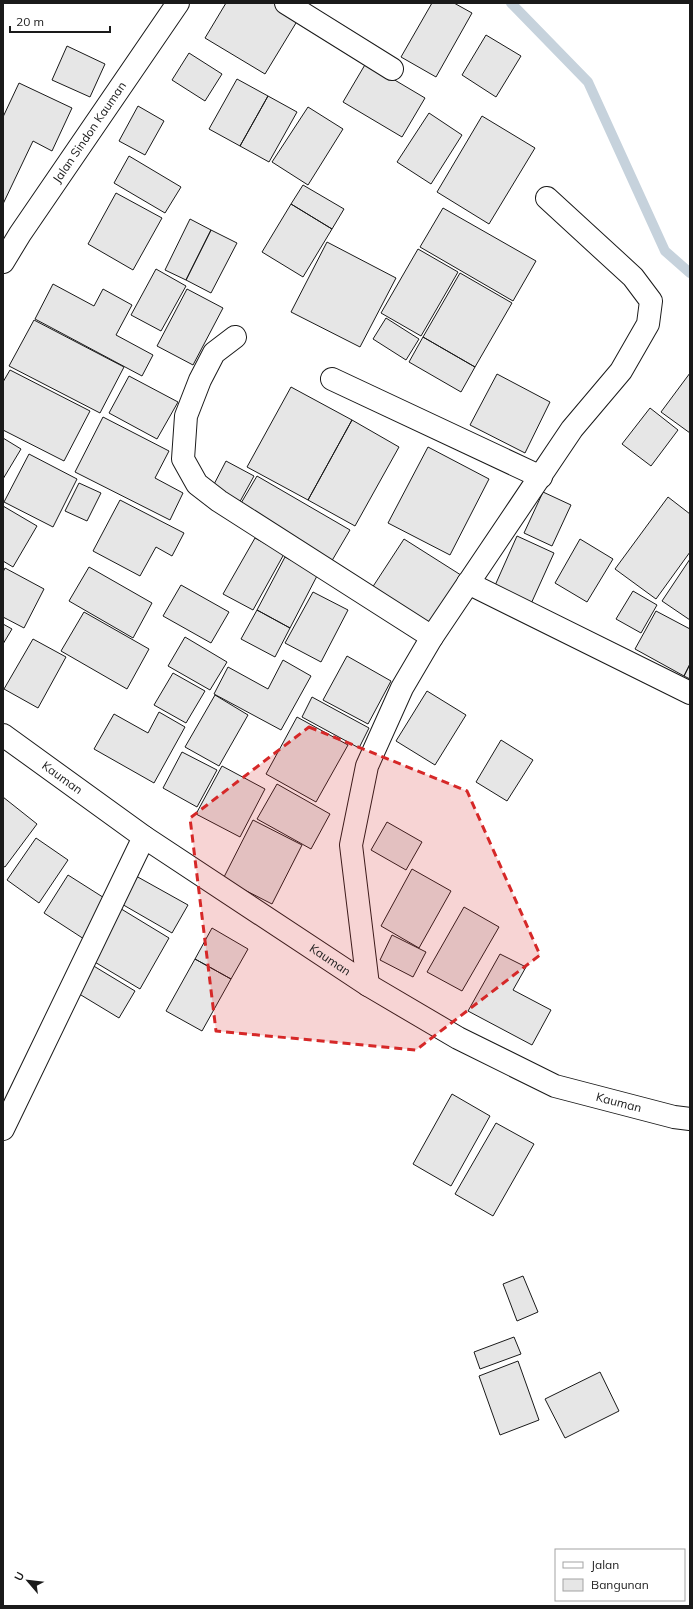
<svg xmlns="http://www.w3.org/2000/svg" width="693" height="1609" viewBox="0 0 693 1609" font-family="Mulish,sans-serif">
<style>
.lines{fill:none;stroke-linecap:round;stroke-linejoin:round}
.stream{stroke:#c6d2dc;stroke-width:10}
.building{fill:#e6e6e6;stroke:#1a1a1a}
.minor-casing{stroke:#1a1a1a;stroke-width:24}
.minor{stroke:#fff;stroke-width:22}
.marked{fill:#d62828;fill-opacity:0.2;stroke:#d62828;stroke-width:3;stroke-dasharray:8 5;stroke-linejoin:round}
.labels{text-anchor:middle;stroke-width:3;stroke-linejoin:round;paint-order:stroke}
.street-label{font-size:12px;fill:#1a1a1a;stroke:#fff}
</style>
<rect width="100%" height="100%" fill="#fff"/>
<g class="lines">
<path class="stream" d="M511 3 588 82 665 251 690 273"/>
</g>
<path class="building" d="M226 3H274L299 18 265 74 205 38Z
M432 3H454L472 13 436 77 401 57Z
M486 35 521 56 496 97 462 75Z
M67 46 105 64 90 97 52 80Z
M189 53 222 74 205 101 172 80Z
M366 63 425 98 402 137 343 102Z
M237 79 268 96 240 146 209 129Z
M19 83 72 108 52 151 33 141 3 204V117Z
M268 96 297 112 269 162 240 146Z
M138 106 164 121 145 155 119 141Z
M308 107 343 129 308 185 272 162Z
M429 113 462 135 431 184 397 162Z
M482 116 535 148 489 224 437 192Z
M129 156 181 187 165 213 114 183Z
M303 185 344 209 332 229 291 204Z
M116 193 162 218 133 270 88 244Z
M291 204 332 229 303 277 262 252Z
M443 208 536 261 513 301 420 247Z
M190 219 211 230 186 280 165 270Z
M211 230 237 243 211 293 186 280Z
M327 242 396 278 360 347 291 312Z
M418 249 458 272 421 336 381 313Z
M156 269 186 286 161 331 131 315Z
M460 273 512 303 475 367 423 337Z
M53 284 94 306 103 289 132 305 116 335 153 355 142 376 35 319Z
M187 289 223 308 193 365 157 346Z
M386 318 419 339 406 360 373 339Z
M34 320 124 367 100 413 9 366Z
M423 337 475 367 461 392 409 362Z
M10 370 90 411 64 461 3 430V382Z
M690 373V433L661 412Z
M497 374 550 402 525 453 470 425Z
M129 376 178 402 157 439 109 413Z
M291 387 352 420 308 500 247 467Z
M650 408 678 430 651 466 622 444Z
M103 417 169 451 155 478 183 493 170 520 75 472Z
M352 420 399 447 355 526 308 500Z
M3 438 21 449 3 479Z
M428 447 489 479 450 555 388 523Z
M29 454 77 479 53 527 4 502Z
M226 461 254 476 237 507 210 492Z
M257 476 350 530 330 564 237 510Z
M79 483 101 493 87 521 65 511Z
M543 492 571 505 552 546 524 533Z
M668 497 690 514V552L656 599 615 569Z
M120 500 184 533 172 556 156 547 140 576 93 551Z
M3 506 37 526 13 567 3 561Z
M517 536 554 553 530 606 493 590Z
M255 538 284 554 253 610 223 594Z
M404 539 464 577 433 627 372 588Z
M580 539 613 559 587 602 555 583Z
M285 557 318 574 290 628 257 610Z
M690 559V620L662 601Z
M89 567 152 603 133 638 69 601Z
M5 568 44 589 24 628 3 617V572Z
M181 585 229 612 211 643 163 616Z
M633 591 657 605 641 633 616 619Z
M313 592 348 610 321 662 285 643Z
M257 610 290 628 275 657 241 639Z
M656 611 690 629V664L684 676 635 649Z
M84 612 149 649 127 689 61 651Z
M3 624 12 629 3 644Z
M185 637 227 662 210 690 168 666Z
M33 639 66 657 38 708 4 689Z
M347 656 391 681 368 724 323 700Z
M283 660 311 676 281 730 214 694 228 667 268 689Z
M690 664V679L684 676Z
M173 673 205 691 186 723 154 705Z
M427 691 466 715 435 765 396 741Z
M215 695 248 715 219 766 185 747Z
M312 697 369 728 359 748 302 717Z
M159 712 185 727 154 783 94 749 114 714 148 733Z
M297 717 348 745 316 802 266 774Z
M501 740 533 760 507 801 476 782Z
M182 752 217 770 197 807 163 788Z
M222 766 265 789 240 837 196 814Z
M277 784 330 814 311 849 257 819Z
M3 797 37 824 5 867 3 866Z
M253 820 302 845 272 904 223 879Z
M387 822 422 842 406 870 371 850Z
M36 838 68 860 39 903 7 880Z
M412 869 451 891 419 948 381 926Z
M68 875 109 901 84 939 44 913Z
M136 876 188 905 172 933 120 903Z
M118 907 169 938 140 989 88 958Z
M464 907 499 927 462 991 427 972Z
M212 928 248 949 231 979 195 959Z
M392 935 426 952 413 977 380 960Z
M500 954 526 967 513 990 551 1010 532 1045 468 1011Z
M195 959 231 979 202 1031 166 1011Z
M92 965 135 991 119 1018 76 992Z
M452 1094 490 1116 451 1186 413 1164Z
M496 1123 534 1144 493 1216 455 1194Z
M523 1276 538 1312 517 1321 503 1284Z
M514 1337 521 1354 480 1369 474 1352Z
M518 1361 539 1420 500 1435 479 1376Z
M600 1372 619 1411 565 1438 545 1399Z"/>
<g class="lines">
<g class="minor-casing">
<g id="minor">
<path d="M286 3 392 69"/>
<path id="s1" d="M3 262 20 234 178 3"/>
<path d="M235 337 214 353 200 380 186 416 183 459 197 484 219 501 432 637"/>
<path d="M332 379 541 477"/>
<path d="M468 583 690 693"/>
<path id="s2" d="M3 735 144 837 368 985 458 1038 555 1086 674 1117 690 1119"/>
<path d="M368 985 351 845 367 766 402 688 432 637 572 429 621 371 648 324 651 301 633 277 547 198"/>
<path d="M3 1129 144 837"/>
</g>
</g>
<use href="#minor" class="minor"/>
</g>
<path class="marked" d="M309 727 467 791 540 955 416 1050 216 1031 190 818Z"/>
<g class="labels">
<g class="street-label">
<text dy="4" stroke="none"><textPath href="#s1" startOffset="156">Jalan Sindon Kauman</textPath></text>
<text dy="4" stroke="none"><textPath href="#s2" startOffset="73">Kauman</textPath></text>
<text dy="4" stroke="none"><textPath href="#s2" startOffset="397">Kauman</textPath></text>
<text dy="4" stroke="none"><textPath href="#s2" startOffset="721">Kauman</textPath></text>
</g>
</g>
<rect width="693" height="1609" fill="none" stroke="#1a1a1a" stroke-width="8"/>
<rect x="555" y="1549" width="130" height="52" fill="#ffffff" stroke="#a3a3a3"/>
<rect x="563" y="1562" width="20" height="6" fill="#ffffff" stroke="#a3a3a3"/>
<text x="591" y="1569" font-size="12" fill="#1a1a1a">Jalan</text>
<rect x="563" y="1579" width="20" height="12" fill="#e6e6e6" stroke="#a3a3a3"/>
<text x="591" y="1589" font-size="12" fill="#1a1a1a">Bangunan</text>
<g transform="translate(28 1581) rotate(298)" stroke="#ffffff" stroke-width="3" paint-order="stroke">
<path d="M0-3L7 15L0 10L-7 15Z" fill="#1a1a1a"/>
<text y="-6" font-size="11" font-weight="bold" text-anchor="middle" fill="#1a1a1a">U</text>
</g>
<path d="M10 26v6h100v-6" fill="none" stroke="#1a1a1a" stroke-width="2"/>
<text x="16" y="26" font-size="12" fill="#1a1a1a" stroke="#ffffff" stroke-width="3" paint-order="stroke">20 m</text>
</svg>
